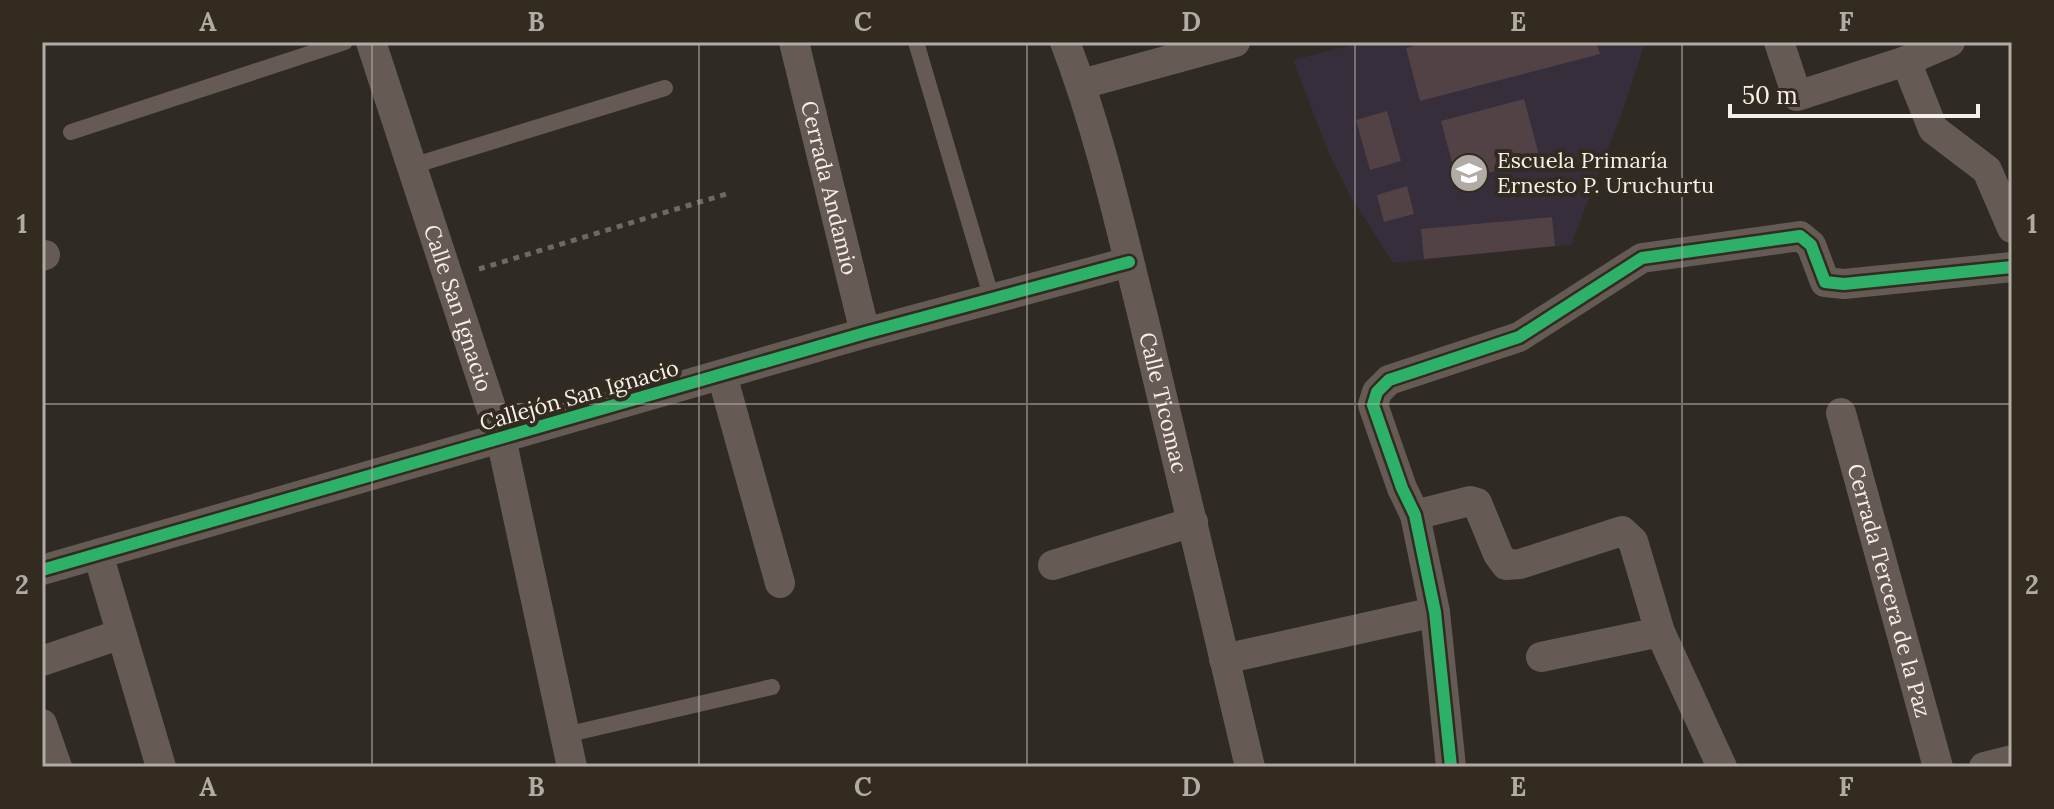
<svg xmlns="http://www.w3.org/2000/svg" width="2054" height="809" viewBox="0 0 2054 809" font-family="Lora,serif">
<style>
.education{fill:#372e3b}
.building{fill:#534245}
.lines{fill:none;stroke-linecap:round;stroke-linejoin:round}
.path{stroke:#6f6863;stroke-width:5;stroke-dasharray:6 6;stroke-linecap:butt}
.service{stroke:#655b54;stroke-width:16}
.minor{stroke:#655b54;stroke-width:30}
.cycleway-casing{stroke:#332a20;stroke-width:17}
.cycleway{stroke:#2db169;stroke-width:12}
.grid{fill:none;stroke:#b0aba4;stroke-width:2;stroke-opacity:0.55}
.labels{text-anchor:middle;stroke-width:8;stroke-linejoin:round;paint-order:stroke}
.poi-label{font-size:22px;fill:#f5f0e9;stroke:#332a20;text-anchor:start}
.street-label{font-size:22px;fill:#f5f0e9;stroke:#332a20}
.neatline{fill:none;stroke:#b0aba4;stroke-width:3}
.grid-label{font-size:26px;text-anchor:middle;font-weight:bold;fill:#b0aba4}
</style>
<rect width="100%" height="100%" fill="#2f2a24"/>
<path class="education" d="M1364 42H1645L1624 107 1571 245 1393 263 1350 195 1328 151 1293 60Z"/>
<path class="building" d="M1428 42H1596L1600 54 1420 101 1406 48Z
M1524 99 1540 159 1457 181 1441 121Z
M1387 111 1401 161 1370 170 1356 120Z
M1407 186 1414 214 1384 222 1377 195Z
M1552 217 1555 246 1424 259 1421 229Z"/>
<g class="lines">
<path class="path" d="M479 269 726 194"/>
<path class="service" d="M916 42 992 299
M71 132 345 42
M412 166 665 88
M565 735 772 687"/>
<g class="minor">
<path id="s1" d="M371 42 501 438 572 767"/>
<path id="s2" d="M794 42 865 333"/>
<path id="s3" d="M1065 42C1099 131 1120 225 1143 317 1180 467 1214 617 1250 767"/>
<path d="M1779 42 1797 96 1906 61 1950 42"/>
<path d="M1906 61 1933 129 1987 170 2012 228"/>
<path d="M1082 84 1235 42"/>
<path d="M42 256 45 255"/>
<path d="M722 375 780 583"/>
<path id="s4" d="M1841 413 1938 767"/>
<path d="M1415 515 1470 501 1477 503 1498 554 1506 565 1520 564 1622 531 1633 541 1660 632 1722 767"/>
<path d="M98 554 161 767"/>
<path d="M1053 565 1193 522"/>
<path d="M42 570 865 333 1129 262"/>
<path d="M1541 657 1660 632"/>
<path d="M1224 659 1435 612"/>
<path d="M42 661 121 634"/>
<path d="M42 724 57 767"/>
<path d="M1451 767 1435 612 1415 515 1402 488 1373 405 1377 392 1389 380 1519 337 1642 258 1800 236 1811 245 1825 282 1844 284 2012 267"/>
<path d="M1984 767 2012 760"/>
</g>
<g class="cycleway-casing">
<path id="cycleway" d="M42 570 865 333 1129 262
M1451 767 1435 612 1415 515 1402 488 1373 405 1377 392 1389 380 1519 337 1642 258 1800 236 1811 245 1825 282 1844 284 2012 267"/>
</g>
<use href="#cycleway" class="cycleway"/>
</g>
<path class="grid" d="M372 42V767M699 42V767M1027 42V767M1355 42V767M1682 42V767M42 404H2012"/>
<defs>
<g id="school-disc" transform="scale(2)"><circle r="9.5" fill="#b0aba4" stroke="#332a20"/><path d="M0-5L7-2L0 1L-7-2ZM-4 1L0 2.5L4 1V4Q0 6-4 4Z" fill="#fff"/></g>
</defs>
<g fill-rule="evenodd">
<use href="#school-disc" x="1469" y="173"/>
</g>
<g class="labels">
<g class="poi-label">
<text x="1497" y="168">Escuela Primaría<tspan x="1497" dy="25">Ernesto P. Uruchurtu</tspan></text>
</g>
<g class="street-label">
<text dy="8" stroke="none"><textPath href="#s2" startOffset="150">Cerrada Andamio</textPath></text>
<text dy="8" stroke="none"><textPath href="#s1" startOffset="280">Calle San Ignacio</textPath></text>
<text transform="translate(579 395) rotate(-16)" y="8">Callejón San Ignacio</text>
<text dy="8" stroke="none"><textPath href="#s3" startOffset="374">Calle Ticomac</textPath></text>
<text dy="8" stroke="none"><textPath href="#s4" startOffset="184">Cerrada Tercera de la Paz</textPath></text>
</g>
</g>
<rect width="2054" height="809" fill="none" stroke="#332a20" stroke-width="88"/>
<path d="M1730 104v12h248v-12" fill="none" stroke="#f5f0e9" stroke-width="4"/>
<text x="1742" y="104" font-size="24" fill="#f5f0e9" stroke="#332a20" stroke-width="6" paint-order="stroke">50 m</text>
<rect x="44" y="44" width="1966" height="721" class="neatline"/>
<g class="grid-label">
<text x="208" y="31">A</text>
<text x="536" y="31">B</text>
<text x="863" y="31">C</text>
<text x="1191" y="31">D</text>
<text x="1518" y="31">E</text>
<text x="1846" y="31">F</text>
<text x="22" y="233">1</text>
<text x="2032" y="233">1</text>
<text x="22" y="594">2</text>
<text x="2032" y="594">2</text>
<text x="208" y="796">A</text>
<text x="536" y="796">B</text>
<text x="863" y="796">C</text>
<text x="1191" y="796">D</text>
<text x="1518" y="796">E</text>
<text x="1846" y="796">F</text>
</g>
</svg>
